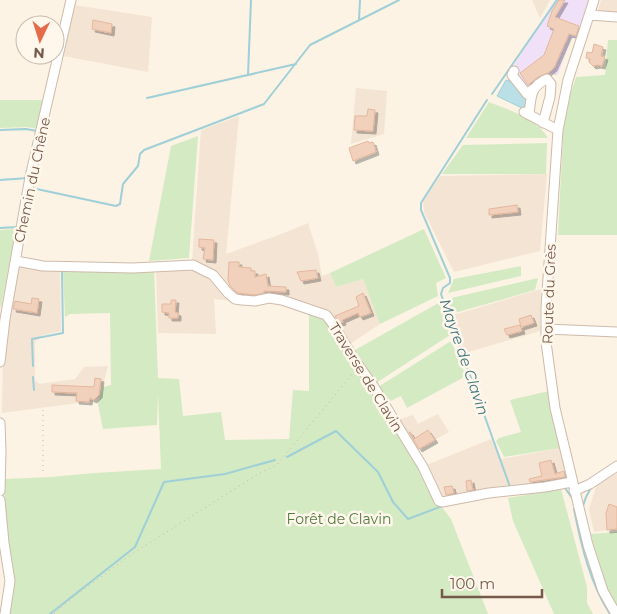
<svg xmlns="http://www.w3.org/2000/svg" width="617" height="614" viewBox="0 0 617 614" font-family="Montserrat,sans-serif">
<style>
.residential{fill:#f4e4d3}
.education{fill:#f0e1f8}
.green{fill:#d3eac3}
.water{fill:#b9e0e6;stroke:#9fcfd7}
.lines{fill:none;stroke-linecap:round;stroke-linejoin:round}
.stream{stroke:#9fcfd7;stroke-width:2}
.building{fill:#f1d1bc;stroke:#e4b79d;filter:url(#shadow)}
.minor-casing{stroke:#cebaab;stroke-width:11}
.path{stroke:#d6b49f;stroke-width:1;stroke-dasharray:1 4;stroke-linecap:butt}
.minor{stroke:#fff;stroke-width:9}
.labels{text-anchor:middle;stroke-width:5;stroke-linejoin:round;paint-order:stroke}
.street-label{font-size:14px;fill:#75594a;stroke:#fff7eb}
.park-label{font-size:14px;fill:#547a42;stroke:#fff7eb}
.water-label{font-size:15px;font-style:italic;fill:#417781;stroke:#fff7eb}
</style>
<defs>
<filter id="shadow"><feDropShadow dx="3" dy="3" stdDeviation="0" flood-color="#0004"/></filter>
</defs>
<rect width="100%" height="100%" fill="#fcf3e4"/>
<path class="residential" d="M532 0H550L540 18Z
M601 0H617V13L597 12Z
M74 5 152 17 148 72 63 56Z
M356 88 387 91 384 134 351 144Z
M239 116 226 254 284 233 308 223 318 254 322 276 330 273 336 287 363 279 380 324 350 344 331 318 317 306 286 298 234 301 214 299 216 334 158 333 156 270H190L192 261 201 130Z
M547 174 540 251 454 272 424 212 423 202 440 176Z
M17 264 60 270 61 331 43 335 35 342V380L39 384 75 379 84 367 108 366 100 397 90 402 78 403 2 413 3 348Z
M541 289 540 331 465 353 450 316Z
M438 414 449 432 415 451 397 420 413 415 418 424Z
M491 439 501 459 561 448 568 479 444 502 424 466Z
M617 473V529L594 532 589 509 597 484Z"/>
<path class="education" d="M555 0H593L579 38H571L558 75 551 73 524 93 513 79 508 75Z"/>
<path class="green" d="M608 40H617V235H558L564 115 576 77 605 75Z
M0 100H47L40 129 26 127 0 128Z
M489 102C509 110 537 119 548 138H466Z
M198 136 189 258 149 261 171 146Z
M547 143 546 174H442L463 145Z
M16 229 1 307H0V230Z
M424 229 446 278 436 283 438 296 380 324 363 279 336 287 330 273Z
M521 266V276L448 293 454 279Z
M63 269H154L158 378 179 379 183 416 221 412 225 440 289 439 293 390 309 391V317L307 311 323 317 331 327 378 398 444 510 451 519 488 614H7L14 581 11 556 6 544 4 479 50 477 95 473 161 469 158 393 157 425 103 429 98 404 103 387 111 385 110 313 70 314 65 317Z
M538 278 535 290 451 314 447 299Z
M442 301 453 333 376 383 355 350Z
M451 341 466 376 407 408 401 396 388 402 378 387Z
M549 391 561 448 504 457 496 441 499 438 521 432 510 400Z
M561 489 587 587V603L593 614H554L513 521 508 498Z
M617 532V608L605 587 591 534Z"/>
<path class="water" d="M506 80 514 82 527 101 526 110 497 96Z"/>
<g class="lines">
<path class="stream" d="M359 20 360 0
M248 75 251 0
M492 94 557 0
M147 98 296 64
M487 100 421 203V210L450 278V283L443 288 441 294 510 487
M0 130 26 129 37 131
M0 180 28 178
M32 188 116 206 120 204 123 184 138 166 140 154 144 150 264 104 310 45 399 0
M0 228 19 227
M33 366 32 339 63 333 62 270
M33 377 34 390
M287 457 336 431 378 472 393 502 408 519 445 505
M565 488 572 498
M583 506 586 497 592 486
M574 509C581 545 590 583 610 614
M50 614 135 547 164 482 225 474 275 460"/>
</g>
<path class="building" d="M559 0H565L555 17 579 26 576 36 569 34 554 68 548 73 538 77 528 85 520 73 544 55 554 29 547 26 552 11Z
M93 20 112 24 111 33 92 29Z
M594 44 603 47 601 56 605 57 602 66 598 65 593 66 589 62 590 59 586 58 587 52 592 53Z
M368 109 375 110 373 131 354 130 355 116H367Z
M368 141 369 143 373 142 376 152 353 161 349 148Z
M517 205 518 212 489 215V209Z
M199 239 214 240 213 260 203 259 205 248 199 247Z
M229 262H239V267L251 268V271H255V277L266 274 268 286 286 287V292L264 291V293L255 295 238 293 230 286 228 280Z
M316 270 318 278 301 281 297 272Z
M363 293 371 313 360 317 358 313 342 320 343 322 340 323 335 316 359 306 356 297Z
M32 298 39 299 37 313 13 309 15 301 31 304Z
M171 300H176L175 312 178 313V318H169V313L162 312V304H171Z
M531 315 534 323 521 327 519 319Z
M520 325 522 331 507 335 504 329Z
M95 378 101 379 99 395 94 400 90 398 89 402 76 401 77 393 52 392V385L94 387Z
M428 430 435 440 419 449 409 432H410L414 439Z
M551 460 555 474 564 471 565 477 530 482 529 479 542 476 539 463Z
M471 480 473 490 467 491 466 481Z
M452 486 454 493 446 495 444 487Z
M609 504 617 507V529L607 530 606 513Z"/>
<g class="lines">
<g class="minor-casing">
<path id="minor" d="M594 0 568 80 558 130 546 308V342L555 408 588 545 603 591 616 614
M589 15 617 17
M514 71 512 75 527 94 533 89
M524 112 558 130
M529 115C531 98 530 86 547 79L551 84 550 97 543 123
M16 261 43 266 133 268 193 265 213 275 228 293 235 299 242 300 255 301 269 298 282 300 326 315 333 324 354 359 374 387 423 467 439 501 442 502 489 493 545 487 572 482
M546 329 617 332
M0 362 5 319 30 177 71 0
M0 423 1 452 0 491
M574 491 590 484 617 466
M0 500 4 543 10 581 5 614"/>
</g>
<path class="path" d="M555 75 570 35 574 37
M43 410V475
M54 614 71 599 132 554 258 474 277 465 354 372"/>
<use href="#minor" class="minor"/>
</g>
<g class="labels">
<g class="street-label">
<text transform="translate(32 180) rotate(-78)" y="5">Chemin du Chêne</text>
<text transform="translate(549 294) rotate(-88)" y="5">Route du Grès</text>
<text transform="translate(366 377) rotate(58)" y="5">Traverse de Clavin</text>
</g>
<g class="park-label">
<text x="339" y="524">Forêt de Clavin</text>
</g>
<g class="water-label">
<text transform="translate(464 357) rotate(71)" y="5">Mayre de Clavin</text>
</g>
</g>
<g transform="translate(40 40) rotate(184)"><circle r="24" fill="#fff7eb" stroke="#c8b8ab"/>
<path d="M0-4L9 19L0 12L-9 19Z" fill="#e56b4a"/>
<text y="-8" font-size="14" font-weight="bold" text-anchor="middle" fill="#75594a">N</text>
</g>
<path d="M442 589v8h100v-8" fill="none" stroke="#75594a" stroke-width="2.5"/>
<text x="450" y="589" font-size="15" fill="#75594a" stroke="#fff7eb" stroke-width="4" paint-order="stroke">100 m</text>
</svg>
